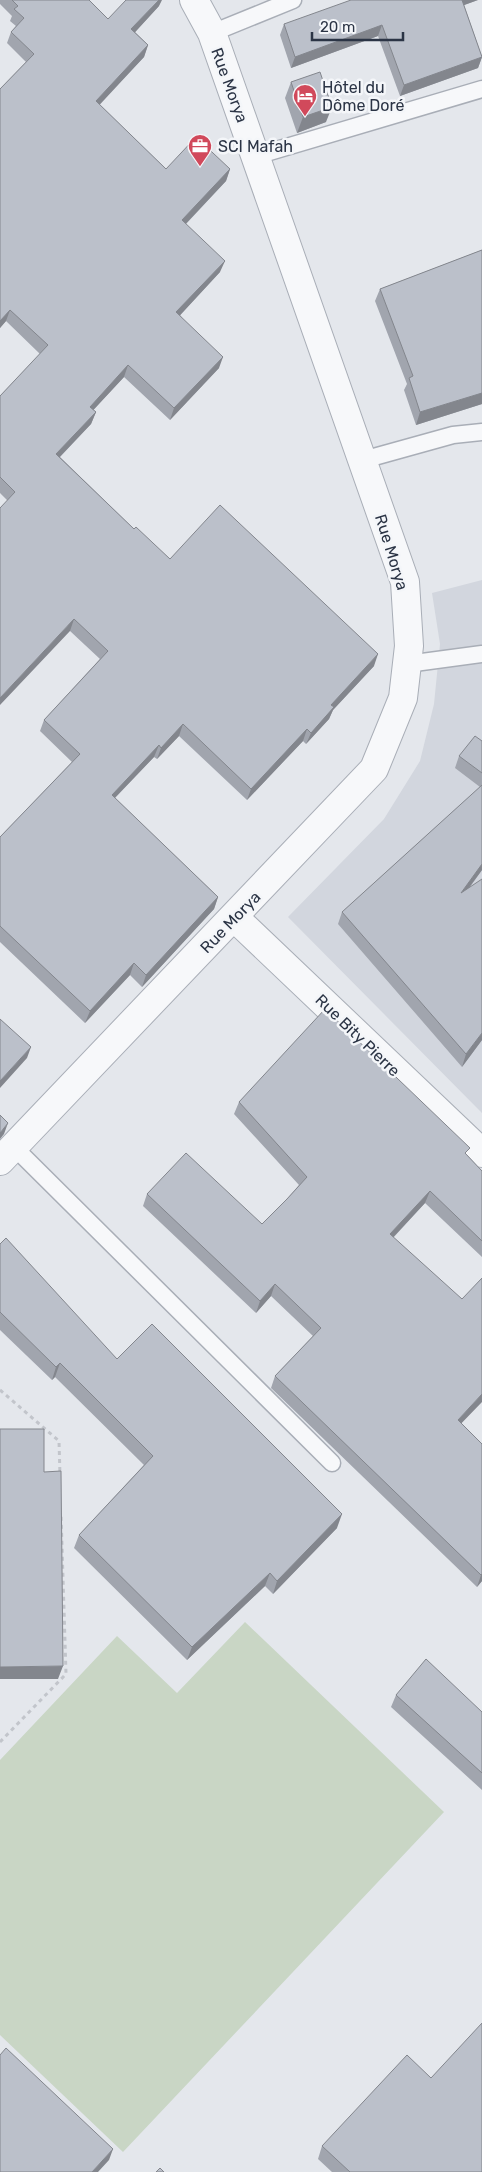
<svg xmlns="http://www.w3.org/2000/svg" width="482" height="2172" viewBox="0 0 482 2172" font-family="Rubik,sans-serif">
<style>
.built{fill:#d2d6de}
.green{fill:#c9d6c5}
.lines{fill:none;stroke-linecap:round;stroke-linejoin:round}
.lane-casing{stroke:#a9aeb7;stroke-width:19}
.street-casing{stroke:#a9aeb7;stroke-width:30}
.path{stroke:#c2c5cb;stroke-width:3;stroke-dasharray:4 4;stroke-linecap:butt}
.lane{stroke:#f7f8fa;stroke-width:16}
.street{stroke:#f7f8fa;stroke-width:28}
.wall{fill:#a1a5ae}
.shaded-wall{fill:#83868d}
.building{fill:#bbc0ca;stroke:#83868d}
.labels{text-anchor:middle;stroke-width:5;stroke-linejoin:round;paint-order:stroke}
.street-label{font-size:16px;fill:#2b3445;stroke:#f4f6f9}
.poi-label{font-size:16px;fill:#2b3445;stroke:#f4f6f9;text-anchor:start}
</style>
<rect width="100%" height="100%" fill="#e4e7ec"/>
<path class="built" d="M482 580V1113L288 917 384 819 420 761 434 704 440 644 432 593Z"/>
<path class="green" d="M245 1622 444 1812 123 2152 0 2035V1760L117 1636 177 1693Z"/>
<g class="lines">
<g class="lane-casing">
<path id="lane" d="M212 33 293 0
M256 156 482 89
M363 460 453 435 482 432
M407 664 482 654
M14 1147 332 1463"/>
</g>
<g class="street-casing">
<path id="street" d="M235 918 482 1153
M0 1161 374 769 403 698 409 646 405 582 212 33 194 0"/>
</g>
<path class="path" d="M0 1390 59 1441 60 1475
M0 1742 66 1674 61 1514"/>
<use href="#lane" class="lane"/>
<use href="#street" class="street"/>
</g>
<path class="wall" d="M0 0H89L108 19 159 6 135 32 148 45 144 57 99 104 166 169H230L226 181 186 224 220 272 180 315 219 368 170 420 124 377 93 410 96 412 91 424 60 457 134 529 170 559 374 666 333 710 329 719 306 744 303 741 247 800 179 736 157 759 154 757 115 798 218 897 214 909 142 987 130 975 85 1023 0 942V837L72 762 40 731 44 720 100 659 70 631 7 500 0 493V396L40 354 6 321 0 328V89L26 62 7 43 11 32 16 26 10 21 12 16 0 4Z
M478 0 464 5 482 57 478 68 400 96 378 36 291 68 280 35 284 24Z
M291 82 326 122 297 133 285 98Z
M482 250V404L416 425 404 390 407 384 375 301 380 289Z
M482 741V870L470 887 482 1040 462 1067 338 924 342 912 480 787 455 768 459 756Z
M239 1102 467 1155 482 1171V1257L425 1203 393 1238 461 1424 482 1581 477 1587 271 1388 275 1376 313 1336 271 1296 256 1313 143 1206 147 1194 262 1224 287 1199 299 1185 234 1114Z
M0 1244 117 1359 337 1528 273 1594 265 1586 187 1660 74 1548 79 1535 144 1465 55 1377 52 1380 0 1330Z
M396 1695 482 1712V1790L391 1707Z
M431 2078 482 2172H332L318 2159 322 2146Z"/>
<path class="shaded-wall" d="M159 0H162L159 6 127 41 131 29Z
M459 0H478L456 8Z
M382 25 378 36 291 68 295 57Z
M148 45 144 57 92 113 96 101Z
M482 57 478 68 400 96 404 85Z
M332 107 326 122 297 133 303 117Z
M230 169 226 181 178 232 182 220Z
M225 261 220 272 172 324 176 312Z
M10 310 6 321 0 328V321Z
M223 357 219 368 170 420 174 408Z
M128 365 124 377 86 418 90 407Z
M482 393V404L416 425 420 412Z
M96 412 91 424 52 465 56 454Z
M74 619 70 631 0 705V698Z
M378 654 374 666 333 710 329 719 306 744 311 733 331 705Z
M183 724 179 736 157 759 161 748Z
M307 729 303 741 247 800 251 789Z
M159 745 154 757 107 806 112 795Z
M482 864V870L456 905 461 893Z
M218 897 214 909 142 987 146 975Z
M134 963 130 975 85 1023 90 1011Z
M482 1033V1040L462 1067 466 1054Z
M31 1047 27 1058 0 1088V1081Z
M8 1123 4 1134 0 1139V1133Z
M430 1191 425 1203 385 1246 390 1234Z
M275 1284 271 1296 256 1313 260 1301Z
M60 1363 55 1377 52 1380 56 1367Z
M482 1394V1402L453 1432 458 1420Z
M342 1514 337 1528 273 1594 277 1581Z
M270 1573 265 1586 187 1660 192 1647Z
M482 1574V1581L477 1587 481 1575Z
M63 1666 58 1679H0V1667Z
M113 2149 109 2160 98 2172H92Z"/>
<path class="building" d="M12 0H89L108 19 126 0H159L131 29 148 45 96 101 166 169 196 137 230 169 182 220 225 261 176 312 223 357 174 408 128 365 90 407 96 412 56 454 134 529 136 527 170 559 220 505 378 654 331 705 334 707 311 733 307 729 251 789 183 724 161 748 159 745 112 795 218 897 146 975 134 963 90 1011 0 926V837L80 754 44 720 108 651 74 619 0 698V508L15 492 0 477V396L48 345 10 310 0 321V89L34 54 11 32 24 18 14 9 18 6Z
M351 0H462L482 57 404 85 382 25 295 57 284 24Z
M320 72 332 107 303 117 291 82Z
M482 250V393L420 412 409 378 413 376 380 289Z
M475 736 482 741V773L459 756Z
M482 785V864L461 893 482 879V1033L466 1054 342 912Z
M325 1009 470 1148 465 1153 482 1171V1241L430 1191 390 1234 462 1299 482 1278V1394L458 1420 482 1444V1574L481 1575 275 1376 321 1328 275 1284 260 1301 147 1194 186 1153 262 1224 287 1199 307 1177 239 1102Z
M0 1019 31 1047 0 1081Z
M0 1115 8 1123 0 1133Z
M6 1238 117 1359 152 1324 342 1514 277 1581 270 1573 192 1647 79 1535 153 1456 60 1363 56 1367 0 1312V1244Z
M0 1429H44V1472L61 1471 63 1666 0 1667Z
M426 1659 482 1712V1773L396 1695Z
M482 2023V2172H350L322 2146 407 2055 431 2078Z
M6 2048 113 2149 92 2172H0V2055Z
M160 2168 164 2172H156Z"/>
<defs>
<g id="hotel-pin" transform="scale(1.25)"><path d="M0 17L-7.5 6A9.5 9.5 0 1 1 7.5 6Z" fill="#d1495b" stroke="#f4f6f9"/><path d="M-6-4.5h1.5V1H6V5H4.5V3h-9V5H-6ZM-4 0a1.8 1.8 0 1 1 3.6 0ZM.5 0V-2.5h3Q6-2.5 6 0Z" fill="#fff"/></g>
<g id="office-pin" transform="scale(1.25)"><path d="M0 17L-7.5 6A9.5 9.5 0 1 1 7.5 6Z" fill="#d1495b" stroke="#f4f6f9"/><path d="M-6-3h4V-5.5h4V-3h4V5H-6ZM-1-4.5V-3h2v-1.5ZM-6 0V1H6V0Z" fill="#fff"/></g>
</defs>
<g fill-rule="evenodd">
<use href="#hotel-pin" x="305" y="96"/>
<use href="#office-pin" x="200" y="146"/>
</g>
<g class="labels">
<g class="street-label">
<text transform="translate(230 85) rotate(70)" y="6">Rue Morya</text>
<text transform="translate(392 552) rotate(73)" y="6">Rue Morya</text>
<text transform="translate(230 922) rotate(-46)" y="6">Rue Morya</text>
<text transform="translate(358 1035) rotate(44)" y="6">Rue Bity Pierre</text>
</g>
<g class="poi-label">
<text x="322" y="93">Hôtel du<tspan x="322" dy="18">Dôme Doré</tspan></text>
<text x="218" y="152">SCI Mafah</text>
</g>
</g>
<path d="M312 32v8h91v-8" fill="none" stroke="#2b3445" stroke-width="2.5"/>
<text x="320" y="32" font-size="15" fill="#2b3445" stroke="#f4f6f9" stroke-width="4" paint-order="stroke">20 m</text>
</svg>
